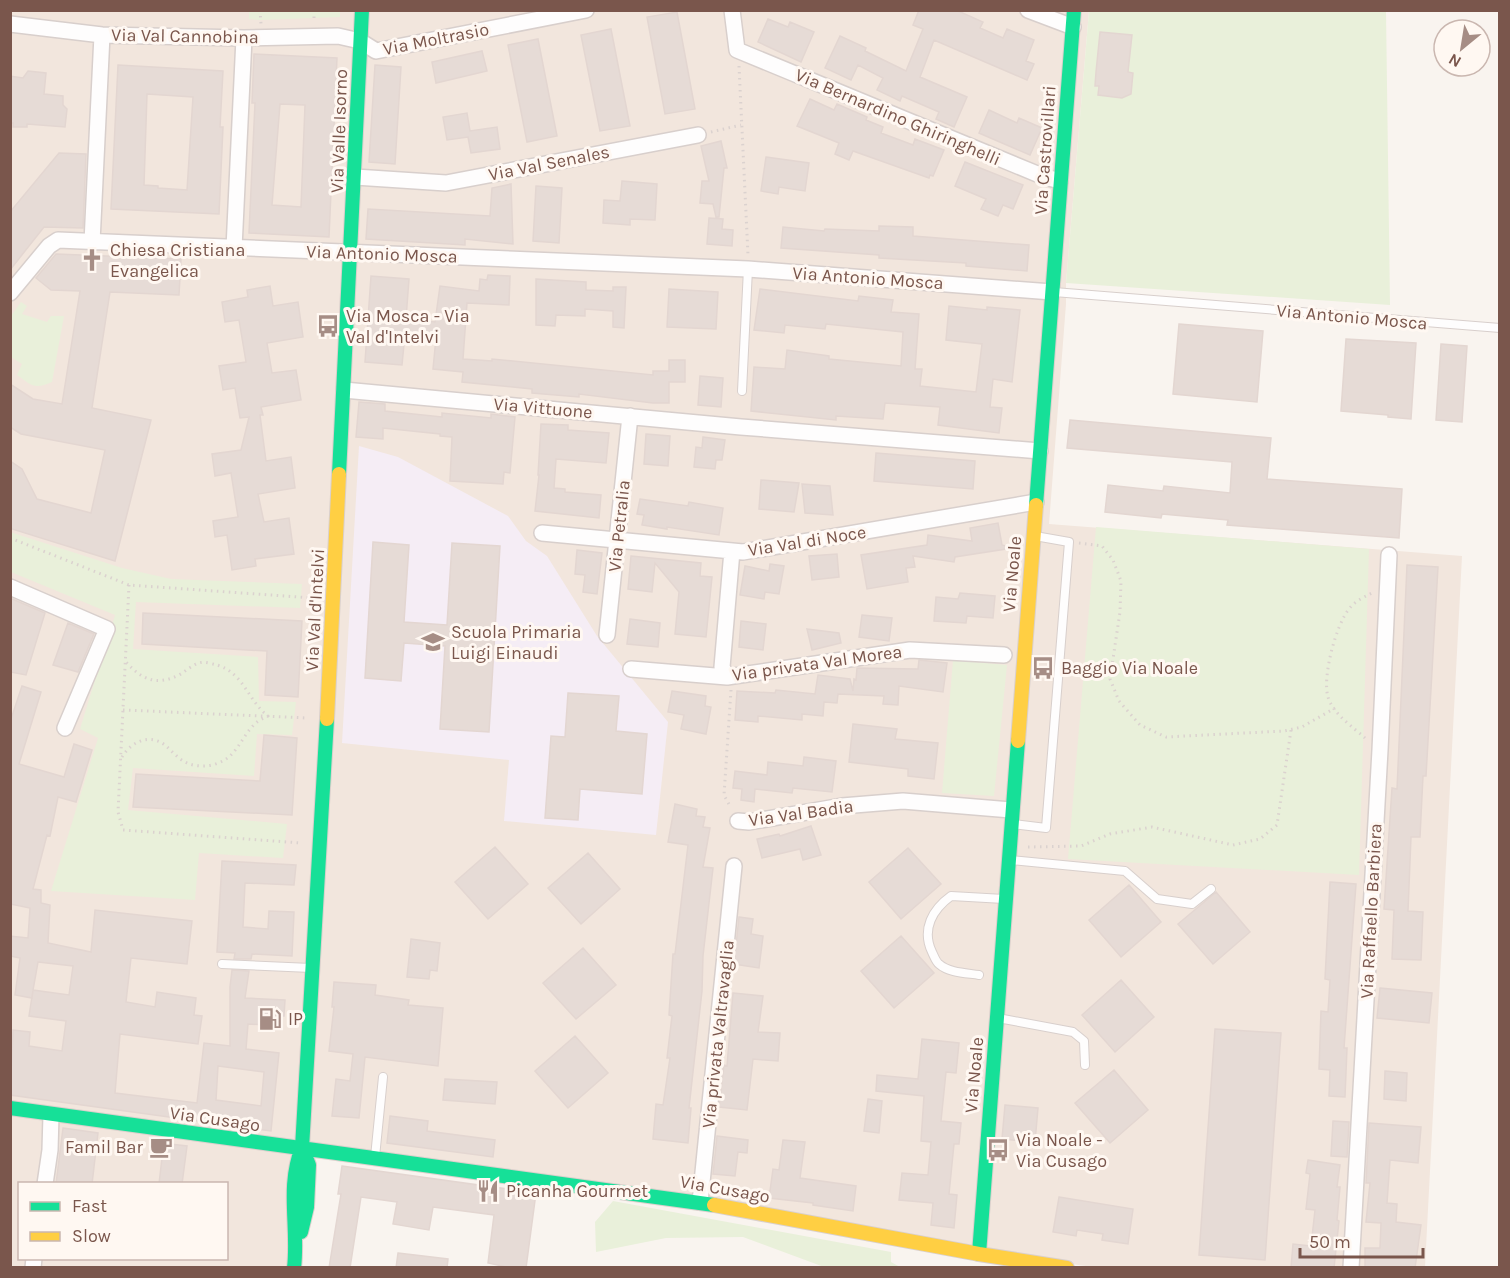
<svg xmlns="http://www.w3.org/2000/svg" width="1510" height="1278" viewBox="0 0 1510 1278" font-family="Karla,sans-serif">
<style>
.residential{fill:#f2e6dd;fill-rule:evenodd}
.education{fill:#f5edf5}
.green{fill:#e9f0da}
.building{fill:#e6dbd6;stroke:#e3d6d1;stroke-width:1.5;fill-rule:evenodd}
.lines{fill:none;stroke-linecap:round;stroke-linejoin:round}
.lane-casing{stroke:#d8cfcc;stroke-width:10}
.street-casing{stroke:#d8cfcc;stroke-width:18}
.fast-casing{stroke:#dad0cc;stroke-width:16}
.slow-casing{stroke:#dad0cc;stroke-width:16}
.path{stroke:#dbd2cf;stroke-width:3;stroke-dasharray:1.5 4.5;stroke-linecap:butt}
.lane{stroke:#fefdfd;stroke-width:8}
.street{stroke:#fefdfd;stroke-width:15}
.fast{stroke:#16e098;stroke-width:14}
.slow{stroke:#ffcf43;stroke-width:14}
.labels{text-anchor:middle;stroke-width:6;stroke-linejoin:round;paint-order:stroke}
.street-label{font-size:18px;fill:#7a564c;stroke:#fff8f2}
.poi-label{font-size:18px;fill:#7a564c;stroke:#fff8f2;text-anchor:start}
</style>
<rect width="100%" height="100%" fill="#f9f4ef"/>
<path class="residential" d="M10 11H1089L1066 283V304L1049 524 1462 556 1425 1267H1093L982 1252 312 1144 293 1267H11ZM20 1184H226V1258H20Z"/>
<path class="education" d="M359 446 398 457 508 516 526 541 547 556 597 636 668 722 656 835 504 821 509 760 342 743Z"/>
<path class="green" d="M249 11V10L340 11V17L260 20 249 19Z
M1089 11H1386L1390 305 1066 283Z
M21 302 27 306 22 314 47 322 51 316H64L52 382C34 390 31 385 17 375L22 364 11 357V316Z
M1096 527 1369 549 1359 875 1068 859Z
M10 532 122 568 171 579 302 584 300 608 136 602 133 649 258 657 259 701 296 702 292 735 257 734 254 776 133 768 128 810 287 824 283 858 199 853 195 900 51 891 98 738 80 729 115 615 11 572Z
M953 660 1007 665 994 796 942 793Z
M613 1201 891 1252V1262L900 1267H824L743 1237 666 1238 596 1252 595 1222Z"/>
<path class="building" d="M919 10H956L983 22 980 28 1003 38 1007 29 1034 40 1026 61 1034 64 1027 80 934 40 920 77 967 97 954 127 936 119 939 112 902 96 900 101 877 90 883 78 858 65 851 80 825 68 840 36 866 48 865 51 906 71 923 29 913 25Z
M677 12 695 109 665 114 647 17Z
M768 19 788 27 790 22 814 32 801 62 758 42Z
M611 29 630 126 600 131 581 35Z
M1100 32 1132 35 1128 72 1133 73 1131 94 1122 98 1098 95 1099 86H1095L1096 72Z
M538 39 557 136 527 142 508 45Z
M482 51 487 71 436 83 432 62Z
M254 54 337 58 329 237 249 233 255 103H252ZM280 104 305 105 301 207 272 205Z
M118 65 223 71 220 127H223L219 214 111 209ZM147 94 193 97 187 190 158 188V186L144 185Z
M375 65 401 67 395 164 369 162Z
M28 71 46 73 44 94 63 96V105L67 109 65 127 27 124V127H13V123H10V76L23 78Z
M810 99 834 110 837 104 867 117 866 120 883 127 881 133 913 145 915 139 944 150 933 176 930 175 929 178 853 151 849 160 835 154 839 143 797 126Z
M989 110 1017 123 1019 118 1042 128 1030 155 979 133Z
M467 113 470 131 497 127 500 149 471 153 468 137 447 140 443 117Z
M721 141 727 168H724L719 217H716L713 204 700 203 702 181H709L701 146Z
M59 153 86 154 83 228 44 227 10 270V212Z
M766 157 809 163 805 191 779 187 778 194 761 191Z
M965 162 1023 185 1013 209 1003 205 998 216 981 209 986 199 955 186Z
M622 181 657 184 655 220 630 219V225L603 223 604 200 620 201Z
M511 184 513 244 465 239V245L366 239 368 209 490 216 492 188Z
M536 186 562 188 559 243 533 241Z
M709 218 723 219 722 229 733 230 732 246 707 244Z
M879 226 913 227V236L1029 245 1027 271 966 266V263L879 258V255L781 248 783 227 824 231 825 229 879 231Z
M56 254 181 259 179 295 110 292 92 408 151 420 115 561 12 529 10 525V461L22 469 37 499 91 513 105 450 21 434 10 427V384L33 399 62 404 80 291 51 290 36 278Z
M488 275 510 276 509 305 467 303 463 359 492 361V359L653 375V371H669V360H685V382H669V403H653L579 394V397L532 393V389L462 382 463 372 433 369 436 338 405 334 402 365 365 362 371 276 409 279 406 319 435 322 440 286 479 291 480 279 487 280Z
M536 279 586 282V290L613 291V287H626L624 328 613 327V311L585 309V316L556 315 555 326 536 325Z
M270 286 273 306 298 302 303 337 267 343 272 373 296 370 301 400 261 407 263 415H260L266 461 291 457 295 488 258 494 264 522 289 518 294 554 255 559 256 566 232 570 227 535 215 537 213 521 238 517 231 473 215 476 212 454 241 450 249 417 240 418 235 388 223 390 219 366 246 362 239 320 225 322 222 302 248 297 247 290Z
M669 289 718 292 716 329 667 327Z
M760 289 858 301 859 296 893 300 891 312 919 314 915 369H922L920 386 976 392 982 344 946 340 949 306 987 310V307L1020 310 1012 382 993 379 990 407 1002 408 999 433 938 425 940 407 885 403 883 419 836 416V420L751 411 754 367 785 369 787 350 829 356V359L901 366 903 332 826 324 825 329 785 325 784 333 754 330Z
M1179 324 1263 331 1257 402 1173 394Z
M1346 339 1416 343 1411 419 1388 417V415L1341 411Z
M1441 344 1467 346 1462 422 1436 420Z
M700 376 723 378 721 407 698 405Z
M359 402 385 404V411L442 417V413L491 418V414L515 417 510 473 504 472 503 484 450 481 452 437 440 436V434L383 428V439L356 437Z
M1070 420 1271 438 1267 479 1402 489 1399 538 1227 525 1228 520 1162 514 1161 518 1105 512 1108 485 1163 491 1164 486 1230 493 1232 462 1067 448Z
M541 424 568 425V430L609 433 606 463 556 459 554 488 565 489V492L601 495 599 518 535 511 539 475H538Z
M646 434 670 436 668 466 644 464Z
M703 437 725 440 722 460H716L715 469 694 467 696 447 702 448Z
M876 453 975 461 973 489 874 481Z
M761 480 799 483 794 512 759 509Z
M802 484 830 486 833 515 805 513Z
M640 499 688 506 689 502 723 508 719 535 667 527V529L642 525 644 515 637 514Z
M998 523 1002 545 1006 546V549L955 557 954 562 913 556 915 567 906 568 908 582 867 589 861 555 927 545 928 535 972 541 970 528Z
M373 542 409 545 404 622 447 625 452 543 500 546 489 732 440 729 445 646 404 643 401 681 365 678Z
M577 550 602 553 597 594 583 592 585 575 575 574Z
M837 554 839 577 812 580 809 556Z
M631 556 701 563 700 576 712 577 706 637 675 634 679 592 655 563 652 592 628 589Z
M770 564 784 566 779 594 765 592 764 599 740 595 745 566 769 571Z
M1407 565 1438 567 1426 776H1423L1420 837H1411L1408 911 1423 912 1421 960 1392 959 1394 910 1384 909 1392 788 1397 789Z
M960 593 995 596 993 618 967 616 966 623 934 621 936 597 958 599Z
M10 598 45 613 26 675 10 672Z
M143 613 302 621 298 697 265 695 267 651 142 644Z
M862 615 892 618 889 641 859 637Z
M630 619 660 623 658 647 627 644Z
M741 621 766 624 763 650 739 647Z
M68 623 94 634 78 672 53 665Z
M807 629 839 633 841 643 812 650Z
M919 660 947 663 943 692 899 686 898 705 883 704 884 696 838 694 837 703 824 702 823 716 802 714V720L758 716V722L735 720 737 691 775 693 776 690 815 694 818 675 850 679 853 691 854 679 856 680 857 668 918 669Z
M22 686 41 692 19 764 64 777 74 744 92 750 76 802 58 797 50 836 47 835 33 889 41 890V903L50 905 48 943 91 952 95 910 192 921 187 964 131 958 126 1002 155 1007 157 992 196 998 194 1015 202 1016 198 1044 120 1034 115 1093 197 1103 204 1043 230 1046V987L232 970 249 971 245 998 285 1000 284 1016 266 1015 265 1025 248 1024 246 1049 279 1053 271 1131 10 1095 13 1030 30 1032 29 1046 62 1051 66 1021 29 1016 33 990 32 998 15 995 20 958 10 956V936L28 938 30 908 10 904V722ZM38 962 73 966 69 995 33 990ZM218 1066 264 1072 261 1106 216 1100Z
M672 691 706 696 705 706 711 707 706 734 681 729 684 715 668 712Z
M568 693 619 696 616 731 647 734 642 794 580 789 578 820 545 818 551 736 565 737Z
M853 724 897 729 895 739 938 743 934 779 908 776V769L849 762Z
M264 735 297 738 292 815 133 807 136 774 260 781Z
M804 757 836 761 832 792 793 788 792 793 755 789 754 802 741 800 742 789 733 788 735 771 767 775 768 762 803 766Z
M675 804 697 809 696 816 705 817 703 827 710 828 703 867 713 868 703 956 702 991 689 1108H691L688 1143 653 1139 656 1104 663 1105 670 1058H667L672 1016 669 1015 673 954H675L688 845 668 842Z
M811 826 821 855 803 860 800 849 762 858 757 839 779 834 780 836Z
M495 847 528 884 488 919 455 882Z
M908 848 941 884 901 919 869 882Z
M588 853 620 889 581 924 548 888Z
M222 861 296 865 294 885 245 883 243 927 268 929 269 911 294 912 292 956 252 954 251 959H234L235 953 217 952Z
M1330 882 1356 884 1344 1048H1347L1345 1097 1329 1096 1330 1070 1319 1069 1321 1011 1328 1012 1330 980 1325 979Z
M1129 885 1161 922 1121 957 1089 920Z
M1216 892 1250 932 1213 964 1178 924Z
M739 917 753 919 751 934 763 936 759 968 734 964Z
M901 936 934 973 894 1008 861 971Z
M411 939 440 943 437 971 430 970 429 979 407 977Z
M583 948 616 985 576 1019 543 983Z
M1121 980 1154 1017 1115 1052 1082 1015Z
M334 982 376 985 375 995 409 1000 408 1005 443 1008 438 1066 365 1057 359 1118 332 1116 336 1079 350 1081 353 1054 329 1051 334 1007H332Z
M1380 988 1432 993 1429 1023 1377 1018Z
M733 993 763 996 758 1032 780 1033 778 1061 753 1059 747 1110 719 1107 724 1065 727 1066Z
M1215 1029 1281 1033 1265 1260 1199 1255Z
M575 1036 608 1073 568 1108 535 1071Z
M922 1039 959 1043 956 1073 946 1072 941 1121 961 1123 959 1144H954L949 1194 957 1195 954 1228 931 1225 933 1203 899 1200 902 1173 928 1175 931 1142 921 1141 924 1096 876 1091 877 1075 918 1079Z
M1114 1070 1148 1110 1110 1143 1075 1103Z
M1385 1071 1407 1073 1406 1101 1384 1099Z
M445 1079 497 1082 495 1104 443 1100Z
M868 1099 882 1101 879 1133 864 1131Z
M1005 1105 1038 1108 1035 1142 1002 1139Z
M390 1116 428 1121 427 1131 495 1140 493 1157 387 1143Z
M1333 1121 1349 1122 1347 1157 1331 1156Z
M1369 1123 1421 1127 1418 1163 1390 1160 1387 1203 1397 1204 1396 1222 1421 1225 1415 1268H1365V1248H1380L1381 1223 1366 1222 1370 1183H1366Z
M63 1128 98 1133 92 1184H56Z
M717 1136 748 1140 747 1153 738 1152 735 1176 713 1174Z
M783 1140 805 1142 800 1178 856 1186 853 1211 813 1205V1203L769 1198 773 1169 779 1170Z
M152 1142 187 1146 182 1184H159L162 1158 150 1157Z
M1308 1160 1340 1165 1337 1187H1340L1337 1220 1339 1221 1334 1268H1291L1293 1244 1311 1246 1315 1210 1306 1209 1310 1174 1306 1173Z
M342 1166 536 1193 526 1268H511L488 1263 494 1215 433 1207 429 1230 393 1224 397 1202 361 1197 350 1268H329L341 1194H338Z
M1059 1197 1133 1209 1128 1244 1102 1240 1103 1234 1077 1230 1076 1236 1053 1232Z
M398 1253 448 1259 447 1268H396Z"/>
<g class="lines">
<g class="lane-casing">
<path id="lane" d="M1054 292 1500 328
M742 391 748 269
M1013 824 1046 828 1069 542 1035 536
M1010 860 1125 871 1157 899 1192 904 1211 889
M222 964 311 968
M979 975C967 973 949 973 939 964 936 962 934 956 932 952 921 929 933 909 951 896L1004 899
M998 1018 1073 1032 1084 1041 1085 1065
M375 1157 383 1077"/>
</g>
<g class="street-casing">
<path id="street" d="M732 10 737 50 1042 176 1060 181
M1028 10 1073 27
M10 24 102 35 244 38 338 36 360 41 376 51 586 10
M355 177 446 183 698 135
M92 242 102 35
M234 248 244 38
M10 293 49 246 58 240 748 269 1052 292
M344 390 741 427 1040 451
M542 533 743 552 1036 502
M10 587 107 629 65 728
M607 635 630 416
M631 669 727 677 910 650 1004 655
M727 677 722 667 732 551
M738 821 749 822 842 806 903 801 1011 810
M45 1184 50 1150 51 1115
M700 1202 734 866
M33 1268 34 1258
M1351 1268 1380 750 1389 555"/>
</g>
<g class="fast-casing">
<path id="fast" d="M339 474 362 10
M1036 505 1074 10
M10 1108 714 1205
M301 1232 307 1207 309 1165 307 1160
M979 1254 1018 741
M294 1268C299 1228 286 1187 302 1148 309 1005 320 862 327 719"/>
</g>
<g class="slow-casing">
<path id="slow" d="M327 719 339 474
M1018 741 1036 505
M714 1205 979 1254 1067 1268"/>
</g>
<path class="path" d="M260 10 261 24
M314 18V10
M739 66 748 255
M711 132 741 125
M10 538 129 585 313 598
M1079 543 1102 546 1113 560 1121 581 1120 612 1110 679 1119 701 1140 725 1166 737 1284 731 1302 727 1335 708
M129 585 118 812 123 830 301 843
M731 690 724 795 731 808
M123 710 307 718
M1365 738C1353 727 1333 714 1328 697 1322 677 1336 625 1349 609 1355 601 1364 597 1372 593
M122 757C131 742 149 733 165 745 172 751 178 759 187 763 196 767 209 767 218 763 238 756 241 736 256 723 259 720 264 718 268 716 248 701 244 673 217 665 212 664 204 661 199 663 192 665 186 671 179 675 157 686 142 680 126 662
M1028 847 1081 846 1110 834 1152 827 1233 845 1260 839 1277 825 1291 730"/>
<use href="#lane" class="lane"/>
<use href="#street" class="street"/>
<use href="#fast" class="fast"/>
<use href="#slow" class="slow"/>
</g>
<defs>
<g id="church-bare" transform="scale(1.8)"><path d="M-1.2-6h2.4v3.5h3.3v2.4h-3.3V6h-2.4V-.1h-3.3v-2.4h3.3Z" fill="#a68d85" stroke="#fff8f2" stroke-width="2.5" paint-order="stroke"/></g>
<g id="bus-bare" transform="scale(1.8)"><path d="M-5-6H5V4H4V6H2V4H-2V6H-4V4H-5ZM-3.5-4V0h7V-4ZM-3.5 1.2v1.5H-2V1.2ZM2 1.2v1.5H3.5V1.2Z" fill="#a68d85" stroke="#fff8f2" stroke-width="2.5" paint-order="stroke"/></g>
<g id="school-bare" transform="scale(1.8)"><path d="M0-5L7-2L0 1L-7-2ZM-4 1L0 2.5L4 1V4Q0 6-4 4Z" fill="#a68d85" stroke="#fff8f2" stroke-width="2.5" paint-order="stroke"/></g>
<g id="fuel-bare" transform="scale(1.8)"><path d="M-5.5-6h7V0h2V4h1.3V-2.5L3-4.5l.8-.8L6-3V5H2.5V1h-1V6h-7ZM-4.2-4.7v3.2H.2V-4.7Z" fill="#a68d85" stroke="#fff8f2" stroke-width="2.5" paint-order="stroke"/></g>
<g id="cafe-bare" transform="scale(1.8)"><path d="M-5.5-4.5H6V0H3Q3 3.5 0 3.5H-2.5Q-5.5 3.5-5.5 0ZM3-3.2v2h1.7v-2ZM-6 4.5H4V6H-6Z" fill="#a68d85" stroke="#fff8f2" stroke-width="2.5" paint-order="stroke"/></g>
<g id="restaurant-bare" transform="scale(1.8)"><path d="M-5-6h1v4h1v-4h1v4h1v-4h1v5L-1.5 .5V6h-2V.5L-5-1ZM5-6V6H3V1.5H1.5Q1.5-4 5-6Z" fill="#a68d85" stroke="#fff8f2" stroke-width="2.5" paint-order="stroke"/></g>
</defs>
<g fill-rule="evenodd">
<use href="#church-bare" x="92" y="260"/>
<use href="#bus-bare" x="328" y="326"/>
<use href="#school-bare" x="433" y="642"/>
<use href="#bus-bare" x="1043" y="668"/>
<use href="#fuel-bare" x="270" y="1019"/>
<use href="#cafe-bare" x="161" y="1147"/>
<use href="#bus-bare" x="998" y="1150"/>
<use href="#restaurant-bare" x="488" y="1191"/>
</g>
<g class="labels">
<g class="street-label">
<text transform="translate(185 36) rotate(1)" y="6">Via Val Cannobina</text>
<text transform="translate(436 39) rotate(-11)" y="6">Via Moltrasio</text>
<text transform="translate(898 117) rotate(23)" y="6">Via Bernardino Ghiringhelli</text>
<text transform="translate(339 131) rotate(-88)" y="6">Via Valle Isorno</text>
<text transform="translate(1045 150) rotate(-86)" y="6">Via Castrovillari</text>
<text transform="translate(549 163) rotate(-11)" y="6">Via Val Senales</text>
<text transform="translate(382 254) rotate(2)" y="6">Via Antonio Mosca</text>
<text transform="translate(868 278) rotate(4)" y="6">Via Antonio Mosca</text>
<text transform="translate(1352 317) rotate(5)" y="6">Via Antonio Mosca</text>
<text transform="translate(543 408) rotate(5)" y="6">Via Vittuone</text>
<text transform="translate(619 526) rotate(-84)" y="6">Via Petralia</text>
<text transform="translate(807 541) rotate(-9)" y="6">Via Val di Noce</text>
<text transform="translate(1012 574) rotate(-85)" y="6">Via Noale</text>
<text transform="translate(315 610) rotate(-87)" y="6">Via Val d'Intelvi</text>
<text transform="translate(817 663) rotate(-8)" y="6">Via privata Val Morea</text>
<text transform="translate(801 813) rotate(-8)" y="6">Via Val Badia</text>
<text transform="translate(1371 911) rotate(-87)" y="6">Via Raffaello Barbiera</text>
<text transform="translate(718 1034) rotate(-84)" y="6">Via privata Valtravaglia</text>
<text transform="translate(974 1075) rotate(-85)" y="6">Via Noale</text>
<text transform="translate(215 1119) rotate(8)" y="6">Via Cusago</text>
<text transform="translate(725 1189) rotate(10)" y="6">Via Cusago</text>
</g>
<g class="poi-label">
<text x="110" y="256">Chiesa Cristiana<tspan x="110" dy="21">Evangelica</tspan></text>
<text x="346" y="322">Via Mosca - Via<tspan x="346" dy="21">Val d'Intelvi</tspan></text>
<text x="451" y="638">Scuola Primaria<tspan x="451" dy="21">Luigi Einaudi</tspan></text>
<text x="1061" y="674">Baggio Via Noale</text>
<text x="288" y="1025">IP</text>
<text x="1016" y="1146">Via Noale -<tspan x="1016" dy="21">Via Cusago</tspan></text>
<text x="143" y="1153" text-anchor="end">Famil Bar</text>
<text x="506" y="1197">Picanha Gourmet</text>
</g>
</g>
<rect width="1510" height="1278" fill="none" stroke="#7a564c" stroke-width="24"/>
<rect x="18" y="1182" width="210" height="78" fill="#fff8f2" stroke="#cab7b0" stroke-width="1.5"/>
<rect x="30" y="1202" width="30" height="9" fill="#16e098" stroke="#cab7b0" stroke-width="1.5"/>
<text x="72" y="1212" font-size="18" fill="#7a564c">Fast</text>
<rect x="30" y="1232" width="30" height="9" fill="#ffcf43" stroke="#cab7b0" stroke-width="1.5"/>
<text x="72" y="1242" font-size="18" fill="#7a564c">Slow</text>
<g transform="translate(1462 48) rotate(210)"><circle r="28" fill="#fff8f2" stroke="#cab7b0" stroke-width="1.5"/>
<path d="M0-4.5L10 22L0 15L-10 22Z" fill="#a68d85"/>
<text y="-9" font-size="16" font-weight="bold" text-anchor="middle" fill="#7a564c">N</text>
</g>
<path d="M1300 1248v9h123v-9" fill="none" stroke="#7a564c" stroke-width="3"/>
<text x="1309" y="1248" font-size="18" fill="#7a564c" stroke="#fff8f2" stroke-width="4.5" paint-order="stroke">50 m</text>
</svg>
